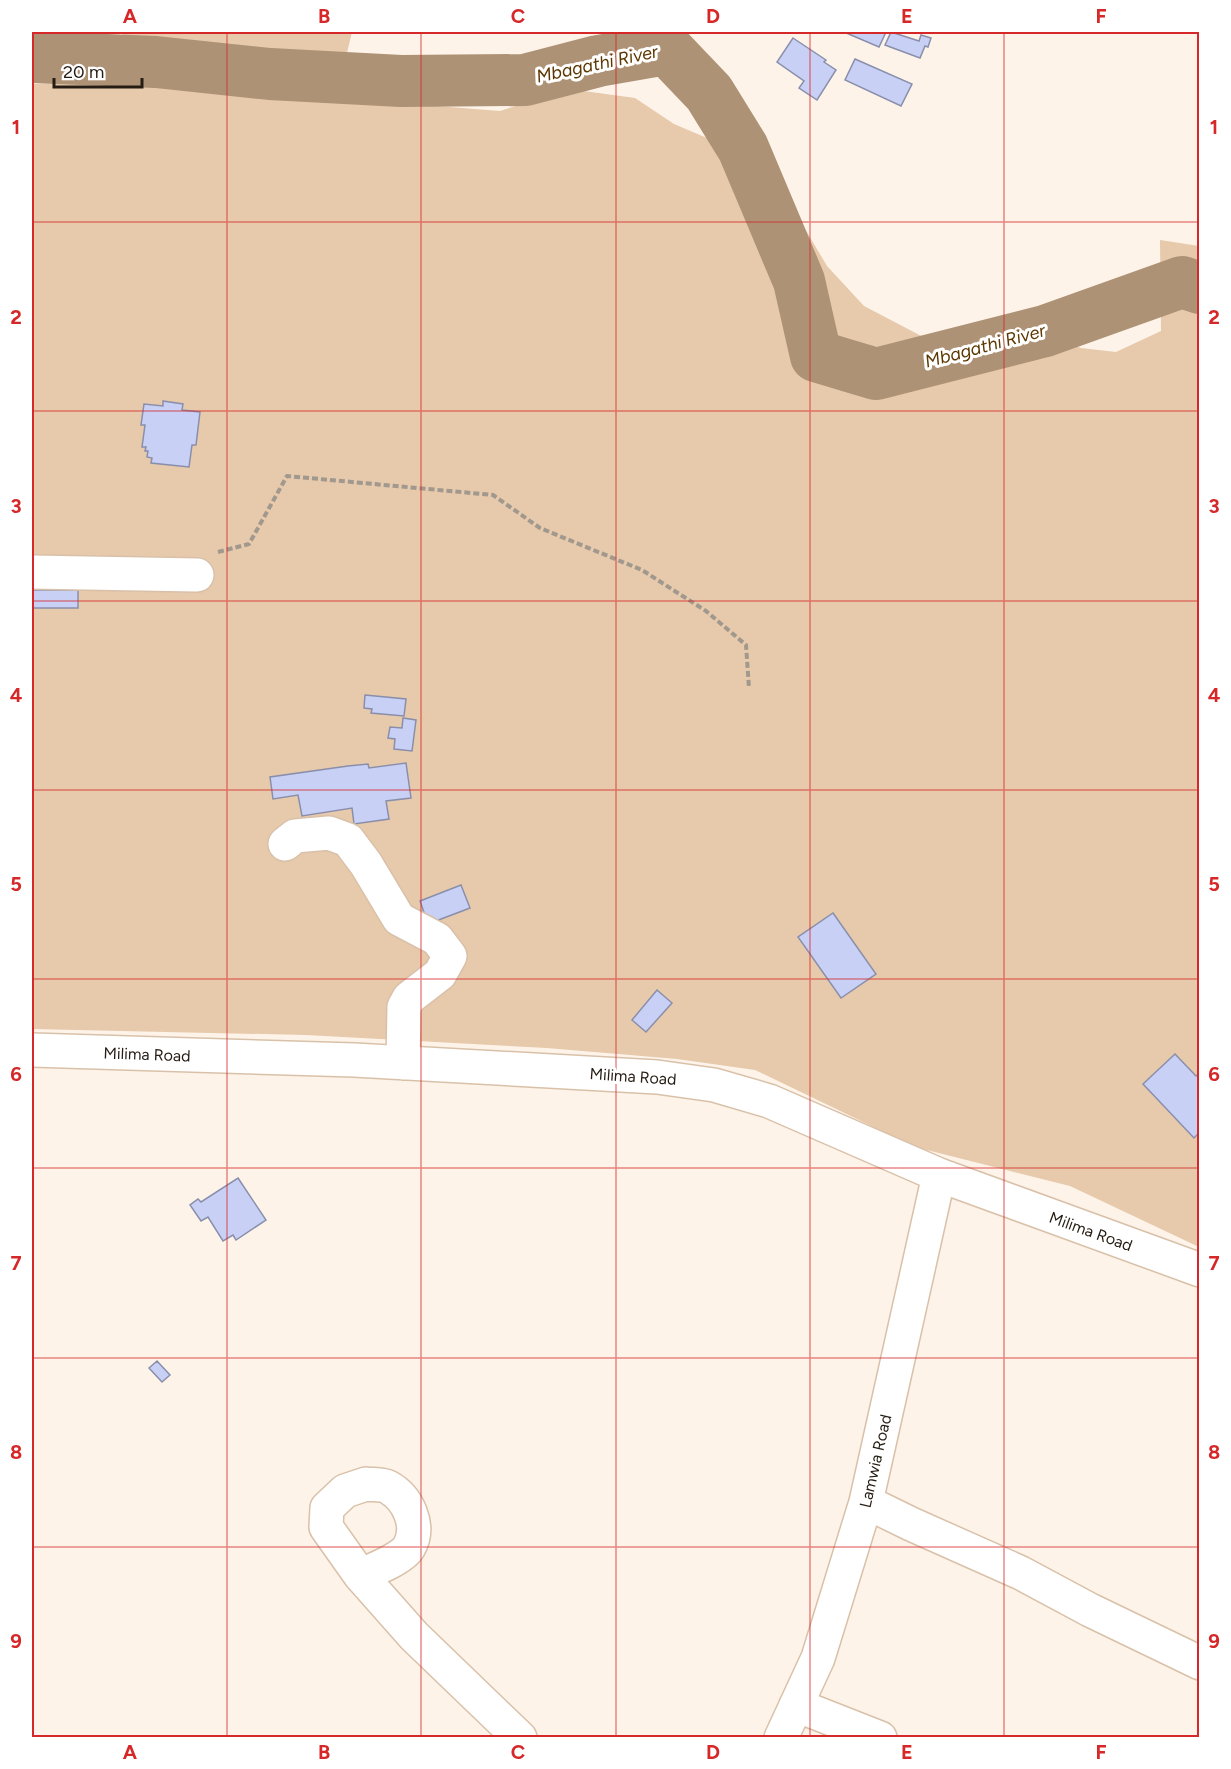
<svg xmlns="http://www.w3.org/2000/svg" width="1231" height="1769" viewBox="0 0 1231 1769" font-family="Figtree,sans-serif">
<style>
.green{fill:#e7c9ab}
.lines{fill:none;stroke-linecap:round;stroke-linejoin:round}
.river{stroke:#ae9275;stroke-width:52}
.building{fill:#c9d0f6;stroke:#898fab;stroke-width:1.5}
.minor-casing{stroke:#d9c1a9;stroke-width:36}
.path{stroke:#a1988e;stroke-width:4;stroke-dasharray:6 3;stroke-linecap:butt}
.minor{stroke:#fff;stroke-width:33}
.grid{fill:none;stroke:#d62828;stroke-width:1.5;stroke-opacity:0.55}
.labels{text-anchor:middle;stroke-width:6;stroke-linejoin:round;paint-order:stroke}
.street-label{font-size:16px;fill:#251c13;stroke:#fff}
.water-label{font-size:18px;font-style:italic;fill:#5d3700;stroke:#fff}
.neatline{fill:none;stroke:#d62828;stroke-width:2}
.grid-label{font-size:20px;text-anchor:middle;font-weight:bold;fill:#d62828}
</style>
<rect width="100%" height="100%" fill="#fdf3e9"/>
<path class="green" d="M124 32H352L336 98 500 111 569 89 635 98 674 124 766 163 827 266 864 306 929 340 1007 325 1081 348 1116 352 1161 331 1160 240 1199 246V1247L1070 1186 915 1147 755 1070 677 1059 547 1048 306 1035 32 1029V84L99 83Z"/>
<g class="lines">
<path class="river" d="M32 57 156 62 270 74 401 81 525 80 598 61 667 49 709 93 743 148 799 281 816 356 876 374 1045 331 1182 282 1200 288"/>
</g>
<path class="building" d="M844 32H886L879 47Z
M891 32 919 41 921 35 931 38 928 47 925 46 920 58 885 45Z
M793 38 826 60 824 62 836 70 817 100 799 88 804 81 777 62Z
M855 59 912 84 901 106 845 80Z
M163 401 183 404 182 410 200 412 196 445H192L189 467 151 463 152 458 147 457 148 451H145L146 447H142L145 425H141L144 404 163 406Z
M32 590H78V608H32Z
M365 695 406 699 404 716 371 713 372 709 364 708Z
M403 718 416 720 412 751 394 749 395 739 388 738 390 727 402 728Z
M406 763 411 798 386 801 389 819 354 824 352 808 302 816 298 795 273 799 270 777 348 766 368 764 369 768Z
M461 885 470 908 428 924 420 901Z
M833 913 876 974 841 998 798 937Z
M657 990 672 1003 646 1032 632 1020Z
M1175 1054 1196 1076 1200 1073V1132L1194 1138 1143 1084Z
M238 1178 266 1220 236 1240 233 1235 223 1241 208 1217 201 1221 190 1205 198 1199 201 1202Z
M157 1361 170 1375 162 1382 149 1368Z"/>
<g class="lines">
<g class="minor-casing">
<path id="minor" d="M32 572 197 575
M285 844 295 836 329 833 348 840 366 864 399 919 437 939 450 956 440 974 409 998 404 1007 403 1063
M32 1050 354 1060 657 1077 714 1085 769 1101 939 1175 1200 1270
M366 1484C373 1485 382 1484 388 1487 408 1498 421 1526 409 1547 403 1558 372 1571 360 1575L326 1527 327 1508 345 1491Z
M866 1502 911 1524 1021 1573 1090 1610 1200 1663
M360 1575 414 1636 520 1738
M796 1705 880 1738
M781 1738 818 1658 866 1502 939 1175"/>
</g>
<path class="path" d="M218 552 249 544 287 476 493 495 540 528 642 570 706 611 746 645 749 688"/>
<use href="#minor" class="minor"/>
</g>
<path class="grid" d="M227 32V1738M421 32V1738M616 32V1738M810 32V1738M1004 32V1738M32 222H1200M32 411H1200M32 601H1200M32 790H1200M32 979H1200M32 1168H1200M32 1358H1200M32 1547H1200"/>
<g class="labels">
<g class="street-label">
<text transform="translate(147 1054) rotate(2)" y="6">Milima Road</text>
<text transform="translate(633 1076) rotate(4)" y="6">Milima Road</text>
<text transform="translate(1091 1231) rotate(20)" y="6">Milima Road</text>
<text transform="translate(875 1461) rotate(-77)" y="6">Lamwia Road</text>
</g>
<g class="water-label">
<text transform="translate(597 64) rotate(-12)" y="6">Mbagathi River</text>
<text transform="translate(985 346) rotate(-15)" y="6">Mbagathi River</text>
</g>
</g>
<rect width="1231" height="1769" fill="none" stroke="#ffffff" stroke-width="66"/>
<path d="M54 78v9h88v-9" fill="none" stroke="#251c13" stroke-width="3"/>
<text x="63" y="78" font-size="18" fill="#251c13" stroke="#ffffff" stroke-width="4.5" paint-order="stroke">20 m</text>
<rect x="33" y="33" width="1165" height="1703" class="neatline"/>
<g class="grid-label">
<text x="130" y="23">A</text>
<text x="324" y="23">B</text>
<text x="518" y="23">C</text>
<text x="713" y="23">D</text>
<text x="907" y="23">E</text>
<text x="1101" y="23">F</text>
<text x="16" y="134">1</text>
<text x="1214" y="134">1</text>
<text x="16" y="324">2</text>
<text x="1214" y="324">2</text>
<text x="16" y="513">3</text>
<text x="1214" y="513">3</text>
<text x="16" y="702">4</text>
<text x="1214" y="702">4</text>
<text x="16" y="891">5</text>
<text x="1214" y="891">5</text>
<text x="16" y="1081">6</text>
<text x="1214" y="1081">6</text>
<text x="16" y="1270">7</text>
<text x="1214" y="1270">7</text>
<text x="16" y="1459">8</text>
<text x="1214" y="1459">8</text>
<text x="16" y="1648">9</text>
<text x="1214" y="1648">9</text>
<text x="130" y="1759">A</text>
<text x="324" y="1759">B</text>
<text x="518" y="1759">C</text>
<text x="713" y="1759">D</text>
<text x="907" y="1759">E</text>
<text x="1101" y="1759">F</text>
</g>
</svg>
